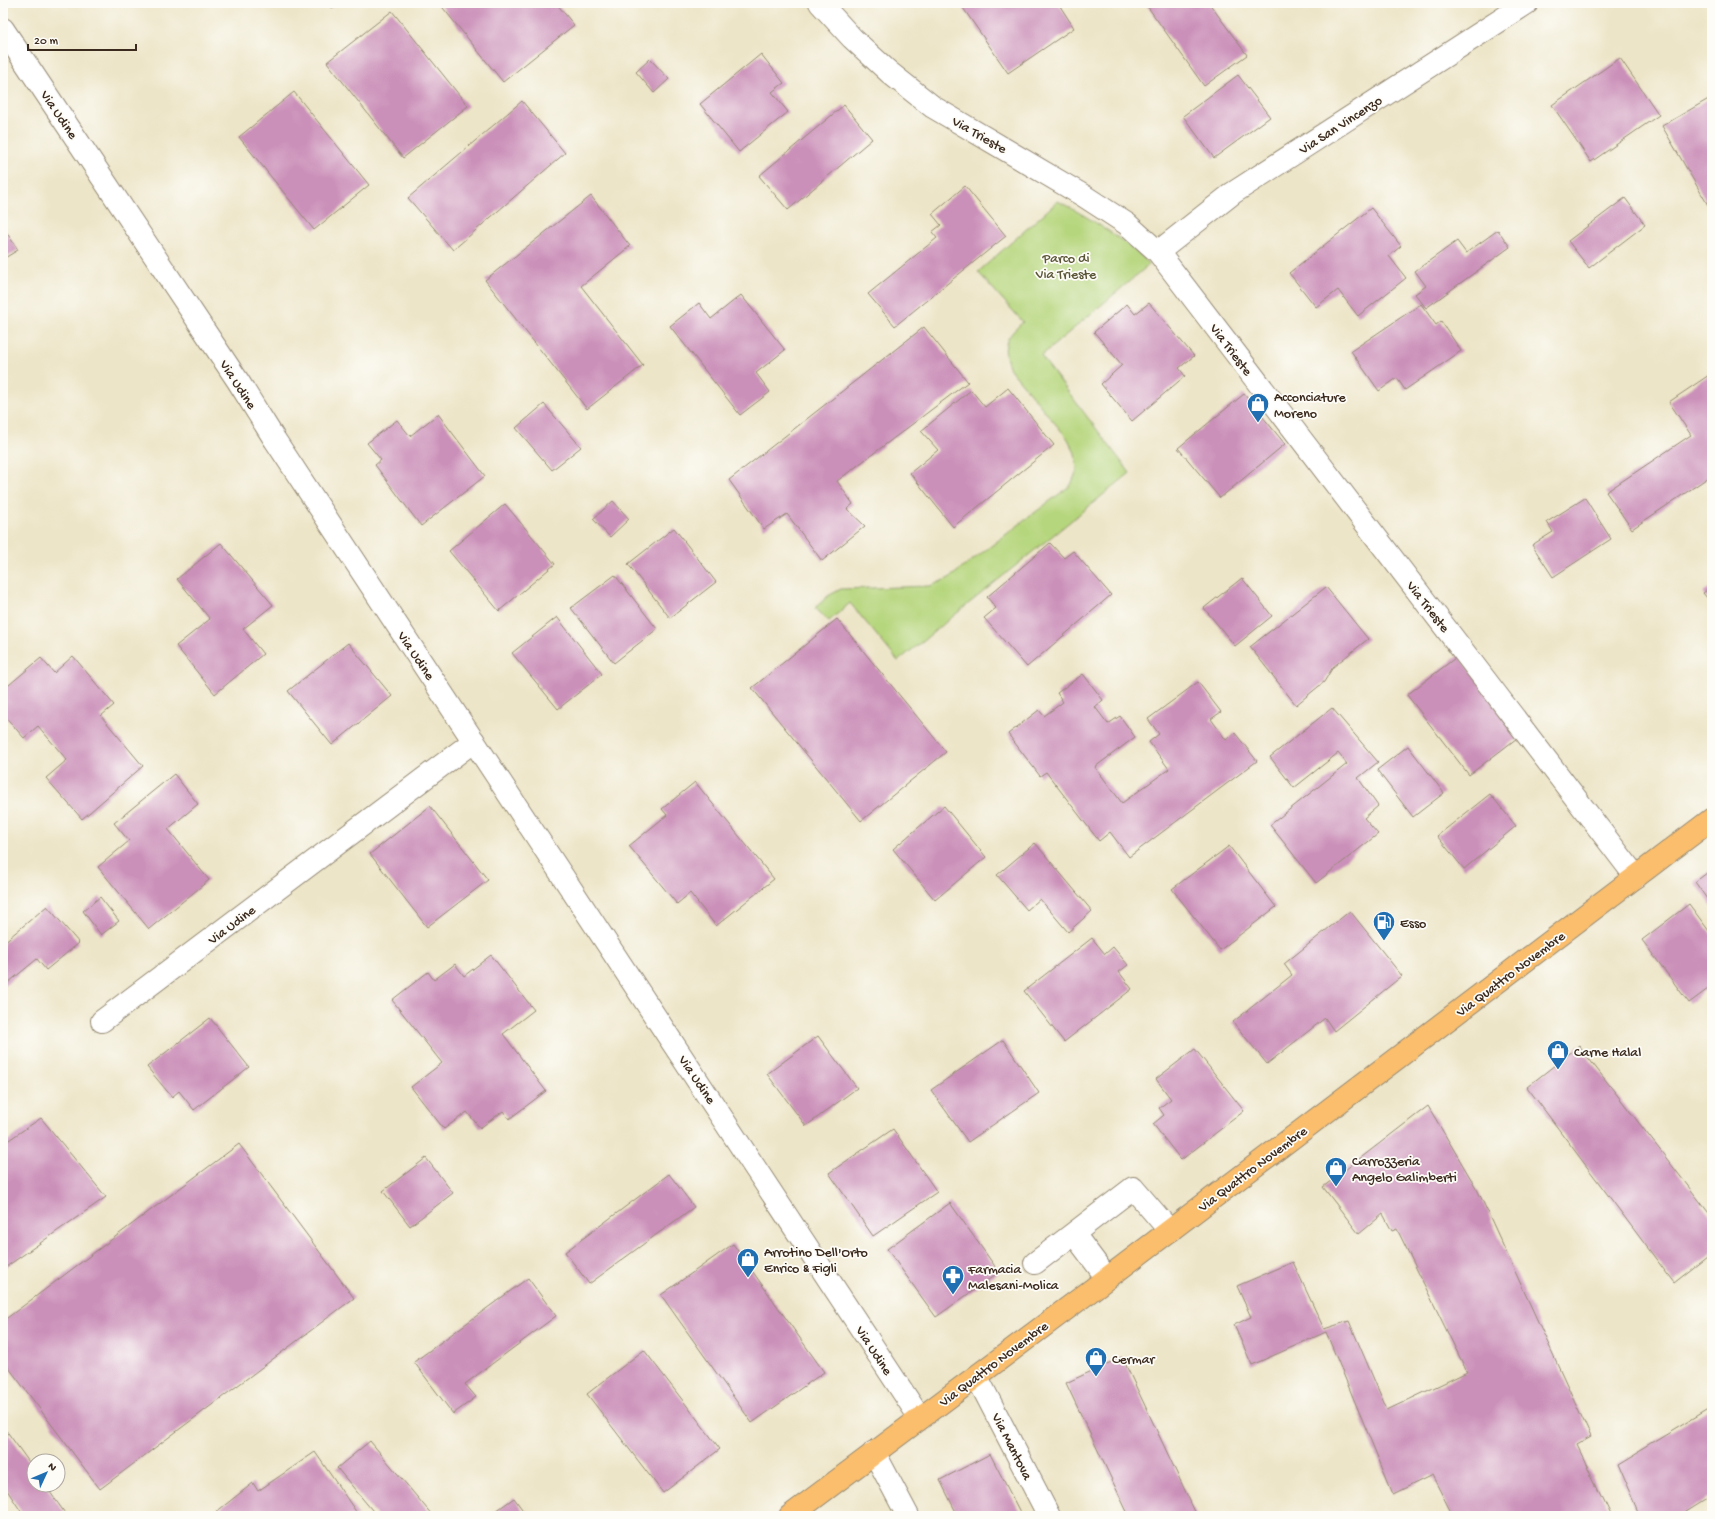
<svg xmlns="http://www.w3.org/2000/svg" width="1715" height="1519" viewBox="0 0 1715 1519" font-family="'Gochi Hand',sans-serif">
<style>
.green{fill:#b6d67d;stroke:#78804e}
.building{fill:#cb90b9}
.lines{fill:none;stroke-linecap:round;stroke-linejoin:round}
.minor-casing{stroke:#948873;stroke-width:24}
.major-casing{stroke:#948873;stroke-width:24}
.minor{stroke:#fff;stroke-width:22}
.major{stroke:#fabe6d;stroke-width:22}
.labels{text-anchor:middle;stroke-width:3.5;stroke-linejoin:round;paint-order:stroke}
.street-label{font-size:14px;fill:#3b2a1e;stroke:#fdfcf7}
.park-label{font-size:14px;fill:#5a5536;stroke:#fdfcf7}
.poi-label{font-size:14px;fill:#3b2a1e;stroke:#fdfcf7;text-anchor:start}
</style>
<rect width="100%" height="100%" fill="#fdfcf7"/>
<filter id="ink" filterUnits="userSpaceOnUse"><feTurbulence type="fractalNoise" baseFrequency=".025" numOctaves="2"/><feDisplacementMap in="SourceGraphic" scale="8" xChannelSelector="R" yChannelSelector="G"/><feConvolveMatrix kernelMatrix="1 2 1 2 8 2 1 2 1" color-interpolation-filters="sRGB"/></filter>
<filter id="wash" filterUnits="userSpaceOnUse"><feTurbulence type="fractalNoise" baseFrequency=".012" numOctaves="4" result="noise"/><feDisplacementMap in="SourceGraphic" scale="16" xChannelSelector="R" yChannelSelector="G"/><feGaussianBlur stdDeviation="0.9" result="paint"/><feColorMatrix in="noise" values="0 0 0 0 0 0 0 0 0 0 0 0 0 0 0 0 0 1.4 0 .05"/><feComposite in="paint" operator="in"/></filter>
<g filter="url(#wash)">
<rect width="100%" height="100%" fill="#ede5c8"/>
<path class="green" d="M1058 201C1092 219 1122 238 1150 264L1041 356 1130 473 898 661 850 603 829 621 815 608 828 596 841 589 930 586 949 578 1071 485 1077 470 1075 453 1068 439 1010 369C1001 346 1005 338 1023 322L978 272Z"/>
<g id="blocks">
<path class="building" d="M327 3H338L332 8Z
M439 3H556L574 25 503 82Z
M970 3H1058L1074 28 1008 73 963 8Z
M1145 3H1209L1247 55 1204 86Z
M392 11 468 106 403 158 327 62Z
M761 54 784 83 772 92 788 112 739 152 700 104Z
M1620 58 1659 115 1591 162 1552 105Z
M650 59 669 79 654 93 636 72Z
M1238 75 1270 117 1214 158 1183 116Z
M294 92 369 185 314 230 239 137Z
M1712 97V212L1662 126Z
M522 101 565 153 453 250 408 198Z
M844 105 872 139 788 210 759 176Z
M965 186 1006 236 895 326 868 294 937 238 932 232 941 225 932 214Z
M591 196 630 246 581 286 643 365 587 409 485 280Z
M1625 198 1645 225 1589 268 1568 241Z
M1371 208 1401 246 1389 256 1406 278 1358 316 1338 290 1316 307 1289 273Z
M3 227 18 250 3 259Z
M1498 230 1510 247 1426 308 1415 294 1426 286 1415 271 1457 241 1466 253Z
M741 295 785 350 756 373 770 392 740 415 670 326 699 303 711 319Z
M1149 303 1194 356 1179 368 1185 376 1132 421 1101 384 1122 365 1094 332 1127 304 1135 314Z
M1421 304 1436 325 1441 321 1461 351 1405 390 1397 378 1379 391 1351 351Z
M924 327 968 382 837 481 853 504 847 509 865 526 822 561 787 514 764 529 729 480Z
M1712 373V475L1632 529 1606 492 1691 435 1669 402Z
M1008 388 1054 445 953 527 910 473 938 450 921 431 971 390 985 407Z
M1244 394 1285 444 1220 498 1178 448Z
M544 404 581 447 552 470 516 428Z
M438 414 485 476 421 526 375 465 381 460 367 443 397 420 410 436Z
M1585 498 1611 539 1553 577 1532 545 1553 532 1547 522Z
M613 501 629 519 610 537 593 519Z
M505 504 555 564 499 611 449 551Z
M674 528 716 582 670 618 628 564Z
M221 543 273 605 243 629 263 654 215 694 176 646 210 619 177 579Z
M1050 543 1064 558 1073 551 1111 595 1027 667 984 618 996 608 987 597Z
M615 575 657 629 614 663 571 608Z
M1242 578 1272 616 1235 646 1204 608Z
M1712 586V604L1703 593Z
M1326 587 1368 639 1333 667 1324 682 1296 705 1250 647Z
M557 617 602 674 558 709 512 653Z
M837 619 946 752 861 821 752 688Z
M348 643 392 696 332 745 288 691Z
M1459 655 1521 735 1469 775 1407 695Z
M73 656 114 705 101 716 143 766 82 819 46 778 67 760 38 726 24 738 3 714V690L41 658 54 673Z
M1083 674 1103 700 1095 707 1108 724 1120 716 1135 737 1095 767 1122 803 1169 769 1149 742 1159 734 1148 719 1198 682 1221 712 1211 719 1226 740 1235 733 1257 761 1129 857 1110 832 1099 841 1046 772 1040 776 1008 734 1039 710 1044 716 1063 702 1057 693Z
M1332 708 1378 762 1358 778 1378 806 1364 818 1378 834 1316 883 1270 825 1347 764 1338 753 1294 788 1270 757Z
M1408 746 1444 793 1413 817 1377 770Z
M174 774 198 804 168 829 209 880 149 929 98 867 129 841 114 823Z
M695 782 774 879 716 926 690 893 677 904 629 846 667 815 662 809Z
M1490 794 1516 826 1464 869 1437 836Z
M430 806 488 880 427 927 370 854Z
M944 806 986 857 935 900 893 849Z
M1035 843 1092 911 1068 932 1040 899 1027 910 997 875Z
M1229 846 1276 907 1220 950 1172 889Z
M1712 869V906L1695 882Z
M100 897 119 921 101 935 83 911Z
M1689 904 1712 935V986L1689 1003 1642 940Z
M47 906 79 943 46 970 37 959 3 987V943Z
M1350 911 1402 976 1334 1031 1325 1018 1267 1064 1233 1022 1292 975 1284 964Z
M1092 938 1105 954 1113 947 1128 965 1119 972 1132 989 1064 1042 1024 991Z
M491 955 534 1010 503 1034 546 1091 509 1119 503 1111 480 1128 467 1112 444 1129 411 1087 442 1063 392 1000 428 972 434 980 455 964 464 976Z
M210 1018 249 1067 194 1110 179 1091 172 1097 147 1067Z
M818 1036 857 1088 806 1126 767 1074Z
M1003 1040 1039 1093 968 1142 931 1090Z
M1579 1046 1712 1217V1253L1674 1283 1527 1087Z
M1195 1049 1244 1111 1181 1160 1153 1124 1164 1115 1159 1108 1171 1099 1156 1079Z
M1428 1106 1478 1191 1591 1437 1577 1445 1611 1516H1453L1432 1475 1393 1494 1326 1332 1252 1365 1234 1325 1251 1317 1237 1286 1293 1262 1324 1329 1349 1321 1387 1410 1467 1372 1397 1229 1392 1231 1383 1214 1359 1234 1323 1187Z
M41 1118 106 1197 3 1269V1144Z
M893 1129 937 1192 873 1236 829 1173Z
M239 1144 354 1298 100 1489 3 1360V1321Z
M426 1158 453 1193 410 1226 383 1191Z
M669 1174 694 1207 589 1284 565 1252Z
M950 1203 999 1272 936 1317 887 1249Z
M733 1244 824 1372 752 1423 661 1295Z
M528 1278 556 1316 465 1384 476 1397 453 1414 414 1362Z
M644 1350 720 1449 663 1493 587 1394Z
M1122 1357 1197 1516H1129L1066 1383Z
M1712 1407V1496L1680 1516H1638L1616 1465Z
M3 1426 34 1469V1485H45L67 1516H24L3 1484Z
M370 1441 433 1516H377L337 1468Z
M315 1452 359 1516H211L253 1483 258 1491Z
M990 1454 1022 1516H958L940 1480Z
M514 1498 527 1516H489Z"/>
</g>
</g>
<g filter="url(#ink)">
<use href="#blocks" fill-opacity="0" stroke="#948873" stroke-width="1"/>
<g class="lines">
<g class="minor-casing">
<path id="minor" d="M820 3 852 38 890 73 933 107 1084 196 1127 224 1158 252 1636 877
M3 29 238 381 275 440 920 1418
M1158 252 1233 193 1527 3
M102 1021 474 741
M1074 1234 1107 1278
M1035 1263 1133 1188 1170 1231
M977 1377 1049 1516
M874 1452 908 1516"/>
</g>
<g class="major-casing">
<path id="major" d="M790 1516 1085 1295 1712 819"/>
</g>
<use href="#minor" class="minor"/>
<use href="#major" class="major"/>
</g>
</g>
<defs>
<g id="shop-pin" transform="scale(1.15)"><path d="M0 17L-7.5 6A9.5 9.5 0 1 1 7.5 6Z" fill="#1f6fb2" stroke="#fdfcf7"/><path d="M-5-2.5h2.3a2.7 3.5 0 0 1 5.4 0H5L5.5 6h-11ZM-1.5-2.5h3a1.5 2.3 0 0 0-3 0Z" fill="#fff"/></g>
<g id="fuel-pin" transform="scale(1.15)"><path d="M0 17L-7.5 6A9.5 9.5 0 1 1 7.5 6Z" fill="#1f6fb2" stroke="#fdfcf7"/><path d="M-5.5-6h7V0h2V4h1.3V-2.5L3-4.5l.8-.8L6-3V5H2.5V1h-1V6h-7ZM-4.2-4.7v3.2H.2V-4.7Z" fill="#fff"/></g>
<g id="pharmacy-pin" transform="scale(1.15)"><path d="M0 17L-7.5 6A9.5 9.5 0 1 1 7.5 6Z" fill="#1f6fb2" stroke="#fdfcf7"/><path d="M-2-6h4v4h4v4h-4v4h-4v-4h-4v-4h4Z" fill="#fff"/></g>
</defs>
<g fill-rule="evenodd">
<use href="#shop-pin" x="1258" y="404"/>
<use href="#fuel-pin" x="1384" y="922"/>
<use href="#shop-pin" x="1558" y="1051"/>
<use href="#shop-pin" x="1336" y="1168"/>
<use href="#shop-pin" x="748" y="1259"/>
<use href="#pharmacy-pin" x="953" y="1276"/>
<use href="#shop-pin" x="1096" y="1358"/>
</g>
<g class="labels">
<g class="street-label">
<text transform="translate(60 114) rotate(56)" y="5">Via Udine</text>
<text transform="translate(1340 124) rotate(-33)" y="5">Via San Vincenzo</text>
<text transform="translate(980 134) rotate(30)" y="5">Via Trieste</text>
<text transform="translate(1232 349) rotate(53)" y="5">Via Trieste</text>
<text transform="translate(239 384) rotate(57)" y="5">Via Udine</text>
<text transform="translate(1429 606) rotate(52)" y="5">Via Trieste</text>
<text transform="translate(417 655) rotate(56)" y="5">Via Udine</text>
<text transform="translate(231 924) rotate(-37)" y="5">Via Udine</text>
<text transform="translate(1510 973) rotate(-37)" y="5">Via Quattro Novembre</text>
<text transform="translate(698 1079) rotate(56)" y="5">Via Udine</text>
<text transform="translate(1252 1168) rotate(-37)" y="5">Via Quattro Novembre</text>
<text transform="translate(875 1350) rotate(57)" y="5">Via Udine</text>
<text transform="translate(993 1363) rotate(-37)" y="5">Via Quattro Novembre</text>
<text transform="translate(1013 1446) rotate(63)" y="5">Via Mantova</text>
</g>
<g class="park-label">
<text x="1066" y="262">Parco di<tspan x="1066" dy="16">Via Trieste</tspan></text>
</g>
<g class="poi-label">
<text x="1274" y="401">Acconciature<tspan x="1274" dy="16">Moreno</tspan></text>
<text x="1400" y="927">Esso</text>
<text x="1574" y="1056">Carne Halal</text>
<text x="1352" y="1165">Carrozzeria<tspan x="1352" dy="16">Angelo Galimberti</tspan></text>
<text x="764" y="1256">Arrotino Dell'Orto<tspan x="764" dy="16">Enrico &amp; Figli</tspan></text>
<text x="968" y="1273">Farmacia<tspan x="968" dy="16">Malesani-Molica</tspan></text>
<text x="1112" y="1363">Cermar</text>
</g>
</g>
<rect width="1715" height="1519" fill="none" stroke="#fdfcf7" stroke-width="16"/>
<g transform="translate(46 1473) rotate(46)"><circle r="19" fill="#fdfcf7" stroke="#afa8a0"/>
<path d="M0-3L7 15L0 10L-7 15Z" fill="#1f6fb2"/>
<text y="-6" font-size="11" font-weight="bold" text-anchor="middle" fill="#3b2a1e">N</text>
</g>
<path d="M28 44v6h108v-6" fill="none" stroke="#3b2a1e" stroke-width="2"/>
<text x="34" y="44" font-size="12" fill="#3b2a1e" stroke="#fdfcf7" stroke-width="3" paint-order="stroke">20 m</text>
</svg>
